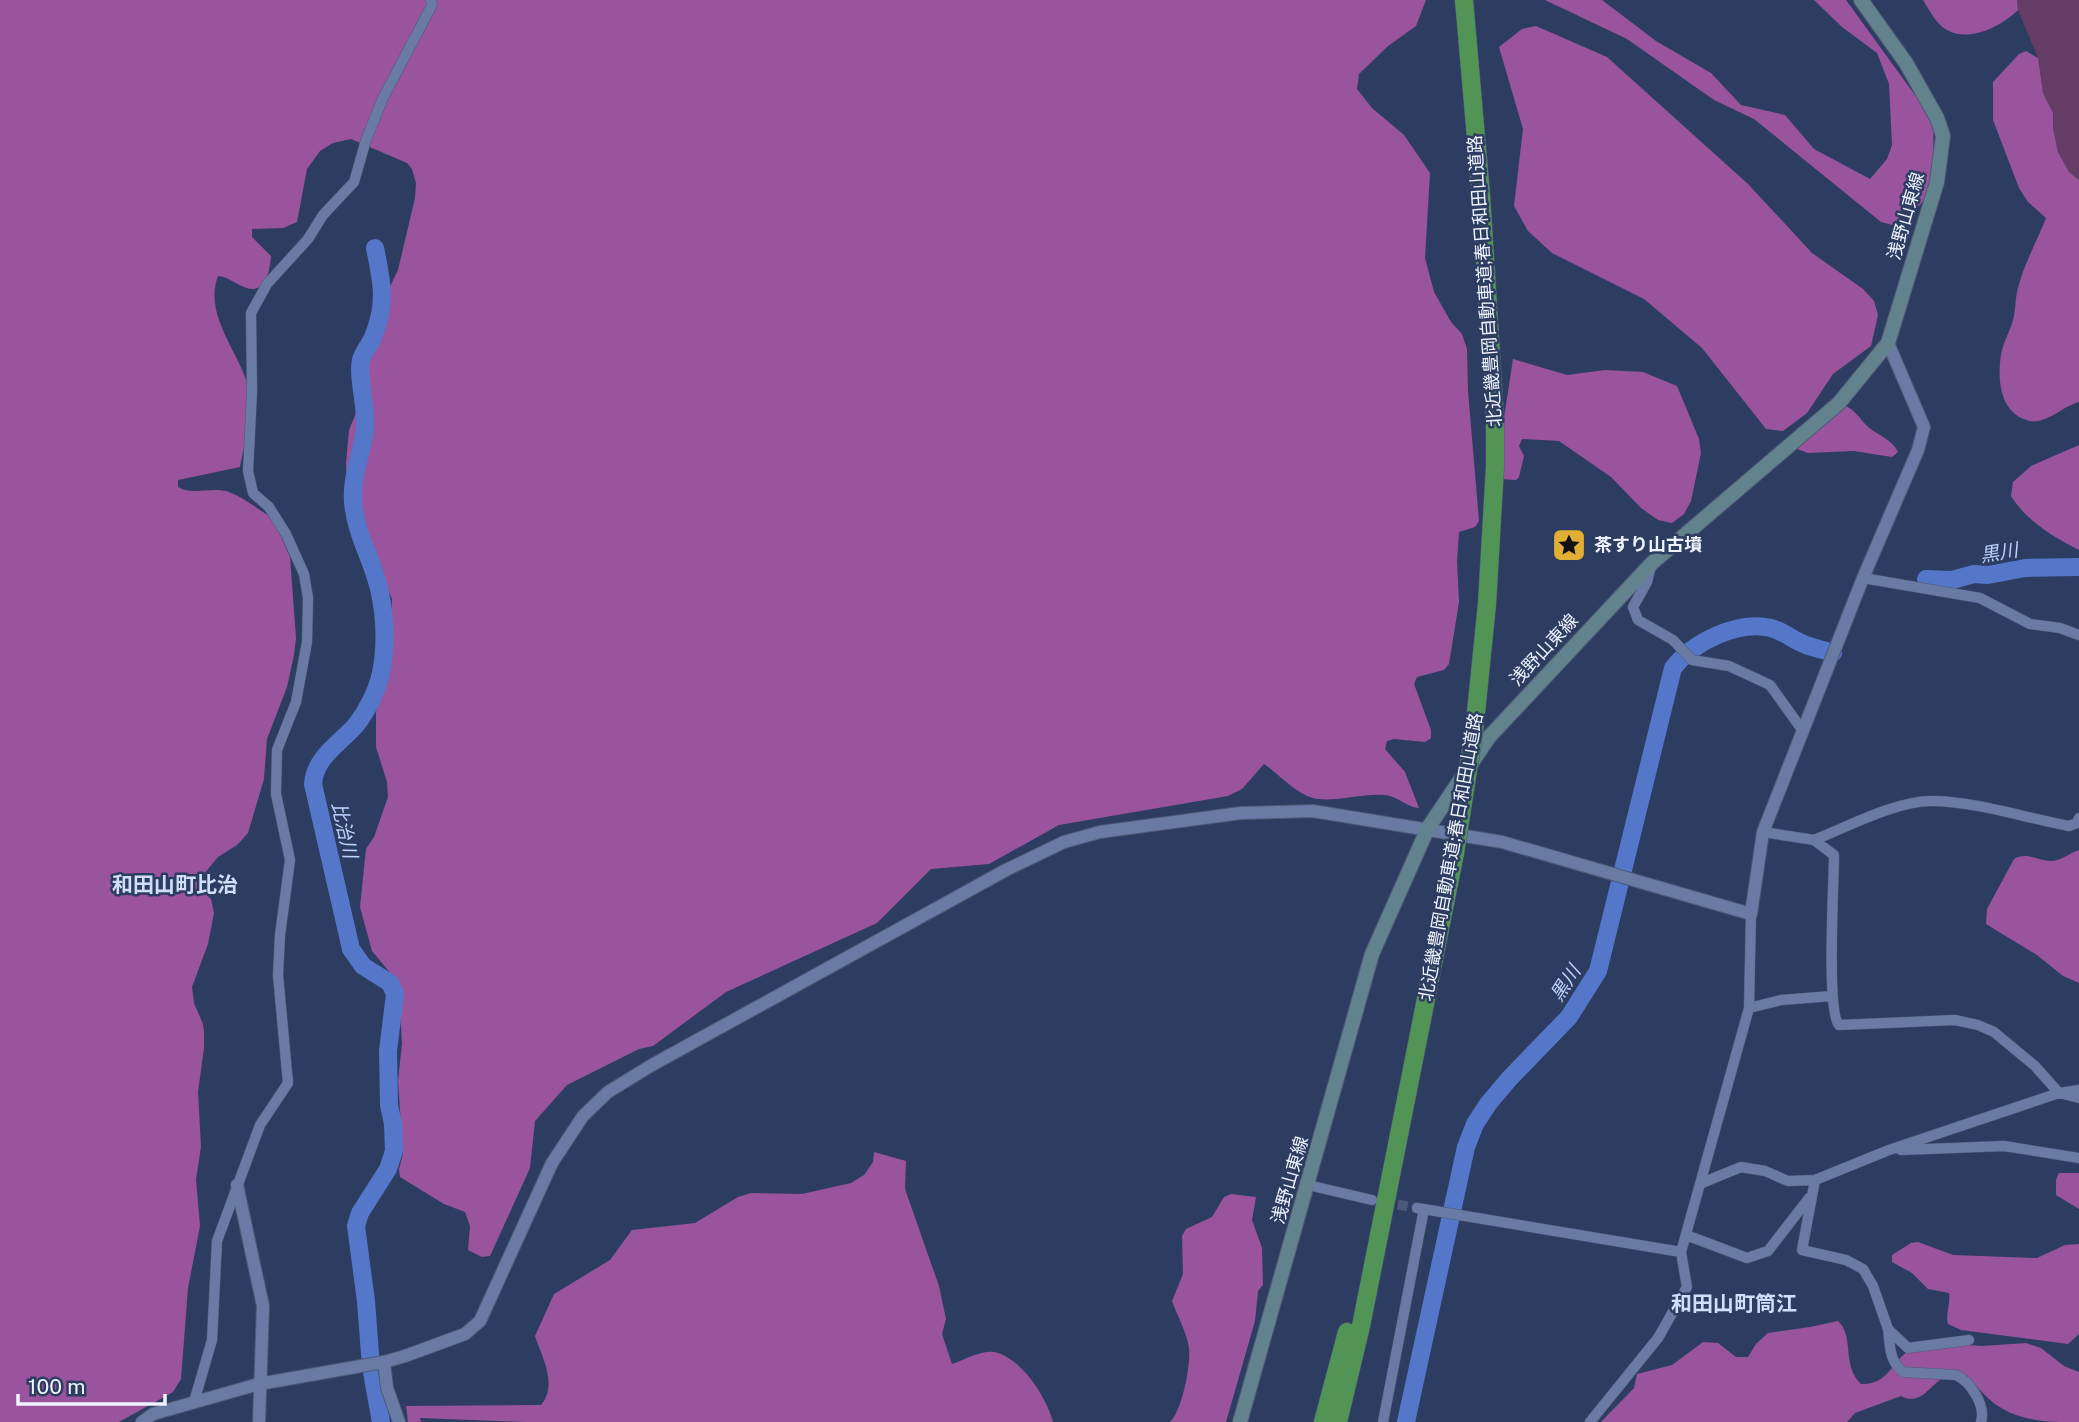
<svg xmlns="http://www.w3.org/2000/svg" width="2079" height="1422" viewBox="0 0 2079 1422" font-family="'Public Sans','Noto Sans JP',sans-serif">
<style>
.green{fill:#643c66}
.forest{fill:#99549d}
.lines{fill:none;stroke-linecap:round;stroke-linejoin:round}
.river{stroke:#5477c9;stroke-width:18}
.minor-tunnel{stroke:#4a5879;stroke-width:10;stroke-dasharray:10 5;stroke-linecap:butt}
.minor-casing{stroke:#4e5975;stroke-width:11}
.tertiary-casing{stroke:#4e5975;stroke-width:14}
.secondary-casing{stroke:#4e5975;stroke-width:16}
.motorway-casing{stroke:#4e5975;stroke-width:19}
.minor{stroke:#697ba4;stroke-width:10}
.tertiary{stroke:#697ba4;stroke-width:12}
.secondary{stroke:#62828d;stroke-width:14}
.motorway{stroke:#529356;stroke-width:18}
.motorway-bridge-casing{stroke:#4e5975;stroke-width:19;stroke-linecap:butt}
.motorway-bridge{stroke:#529356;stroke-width:18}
.labels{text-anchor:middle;stroke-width:5;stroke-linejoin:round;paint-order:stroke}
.street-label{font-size:18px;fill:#eff3fc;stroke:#2d3d62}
.poi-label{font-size:18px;font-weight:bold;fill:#eff3fc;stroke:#2d3d62;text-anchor:start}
.water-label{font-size:19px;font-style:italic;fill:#bed3ff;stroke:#2d3d62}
.quarter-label{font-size:21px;font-weight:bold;fill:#d1defa;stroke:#2d3d62}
</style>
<rect width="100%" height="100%" fill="#2d3d62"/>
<path class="green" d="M2017 0H2079V180L2069 172 2058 152 2053 128V113L2043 93 2038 58 2018 10Z"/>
<path class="forest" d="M0 0H1426L1416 26 1388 46 1359 74 1357 89 1372 108 1404 135 1430 173 1425 258 1434 292 1451 322 1462 334 1467 349 1468 391 1479 521 1475 527 1459 532 1457 561 1459 602 1449 664 1444 670 1417 677 1414 684 1431 730V738L1425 742 1394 739 1387 741 1385 749 1405 772 1419 808C1406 807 1398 796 1384 795 1364 793 1331 803 1313 798 1295 793 1279 774 1264 764L1242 789 1228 796 1059 825 989 864 931 869 877 923 726 992 653 1046 639 1049 567 1085 535 1121 530 1168 490 1256 482 1257 468 1250 470 1226 465 1212 444 1204 400 1177 399 1169 403 1154 398 1081 402 1043 399 997 392 975 372 951 360 907 366 849 374 837 388 797 387 782 376 747V713L379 690 384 684 388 669 392 599 361 530 347 487 346 463 349 430 358 408V376L361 353 375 317 398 270 415 198 416 183 412 169 407 163 351 139 333 143 320 151 307 169 297 222 283 228 252 229V237L271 256C270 271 265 296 244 287 234 283 228 277 218 276 202 318 245 357 251 398 253 413 243 450 240 467L178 480V487C192 496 213 486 229 492 243 497 256 508 269 516L274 521 290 557 296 638 294 655 287 687 267 739 264 779 248 833 237 845 218 857 198 881 200 888 211 899 214 913 208 944 192 987 194 1003 203 1024 204 1032V1048L198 1092 201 1147 196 1179 200 1226 188 1288 181 1379 173 1392 119 1422H0Z
M1545 0H1602L1656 41 1711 73 1741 105 1785 115 1814 149 1870 179 1887 159 1892 145 1889 84 1877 53 1842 27 1814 0H1846L1933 120 1934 182 1928 196 1906 220 1892 225 1881 222 1754 119 1714 100 1627 39Z
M1923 0H2017L2018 10C2002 26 1969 43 1947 30 1936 24 1930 11 1923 0Z
M1536 26 1607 57 1748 184 1812 253 1863 289 1874 301 1878 315 1871 346 1833 374 1807 413 1783 431 1766 429 1702 348 1644 299 1552 253 1528 231 1514 206 1523 129 1499 47 1522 29Z
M2026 51 2038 58 2043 93 2053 113V128L2058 152 2069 172 2079 180V402C2063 406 2047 424 2030 421 2000 415 1997 380 2001 355 2003 343 2010 331 2013 320 2016 309 2015 298 2018 288 2024 264 2037 241 2046 218L2028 202 2019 188 1993 120V82L2019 54Z
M1513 359 1567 375 1605 370 1643 372 1677 386 1699 439 1701 453 1691 501 1684 514 1672 523 1658 520 1641 508 1611 477 1559 441 1522 439 1519 446 1524 456 1519 477 1516 480 1501 479 1498 457Z
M1846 406C1856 411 1860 419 1867 426 1877 435 1892 439 1898 452L1892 457 1854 451 1808 453 1797 449Z
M2079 445V550C2053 537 2027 521 2011 496L2013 482 2031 466Z
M2079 850V983L2063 976 2037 955 1986 924 1987 909 2014 859C2028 851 2038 862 2053 861 2062 860 2070 853 2079 850Z
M874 1152 906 1161 905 1189 939 1286 946 1319 942 1334 952 1364C965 1360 980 1350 994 1352 1021 1357 1047 1398 1053 1422H526L420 1418 421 1422H408L406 1406 541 1405C558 1385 542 1357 535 1336L554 1294 610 1260 632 1230 695 1223 738 1197 751 1193 802 1194 851 1183 864 1175 873 1162Z
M2059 1173H2079V1209L2056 1195V1180Z
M1231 1194 1256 1197 1252 1220 1262 1248 1263 1285 1258 1291 1255 1321 1226 1422H1170C1182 1411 1191 1365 1189 1348 1187 1333 1177 1315 1172 1301L1183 1274 1182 1236 1186 1229 1212 1217 1224 1197Z
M1918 1242 1953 1255 2037 1258 2065 1245 2079 1244V1334L2068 1344 1961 1330 1948 1324C1945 1313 1951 1304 1949 1293L1928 1289 1912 1273 1892 1262V1255L1911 1243Z
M1838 1321C1855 1337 1841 1364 1861 1384 1888 1385 1891 1363 1907 1352L1952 1344 1982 1346 2026 1343 2041 1348 2064 1366 2079 1372V1422C2051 1422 2022 1422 1998 1406 1986 1398 1976 1385 1965 1375 1958 1375 1950 1373 1943 1378 1928 1387 1921 1406 1901 1396L1855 1413 1847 1422H1601L1634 1388 1637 1374 1672 1365 1703 1342 1718 1343 1736 1357H1748L1756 1344 1768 1333 1810 1327Z"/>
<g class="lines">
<path class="river" d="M375 248C382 282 387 303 373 337 370 345 363 352 361 360 357 375 367 409 365 429 362 454 351 476 353 502 355 529 368 552 376 578 385 606 387 644 381 673 377 691 367 711 356 725 339 744 315 757 313 784L351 949 363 966 390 983 395 994 388 1051 389 1105 393 1124 394 1151 388 1169 360 1213 356 1226 366 1301 371 1367 381 1422
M1926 579 1952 580 1974 574 1988 575 2025 568 2079 567
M1406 1422 1466 1147 1475 1124 1488 1104 1509 1079 1569 1017 1598 971 1673 668C1693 642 1738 620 1771 628 1783 631 1794 641 1806 645 1814 648 1824 650 1833 653"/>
<path class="minor-tunnel" d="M1383 1202 1417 1208"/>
<g class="minor-casing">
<path id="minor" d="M1651 566 1647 582 1633 607 1638 620 1673 640 1692 660 1729 666 1770 685 1803 731
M1863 578 1980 598 2030 624 2060 628 2079 635
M1763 832 1814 840 1834 855C1834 882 1826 1011 1839 1025L1955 1020 1978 1025 1994 1032 2035 1066 2059 1093 2079 1098
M1814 840C1847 827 1896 801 1931 801 1974 801 2026 818 2069 826L2077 823 2079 818
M1749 1008 1781 1000 1832 996
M1901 1150 2004 1146 2079 1158
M1815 1180 1802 1250 1846 1260 1863 1269 1873 1286 1888 1329 1908 1348 1969 1340
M1702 1183 1741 1167 1765 1171 1788 1181 1815 1180 1889 1150 2059 1093 2079 1090
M1308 1185 1372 1200
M1417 1208 1681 1252
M1686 1235 1747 1258 1768 1251 1809 1198
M1888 1329C1890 1345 1889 1361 1903 1372L1956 1375C1971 1382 1986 1406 1981 1422
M194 1402 212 1340 217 1241 260 1125 288 1083 278 975 280 935 290 860 276 794 277 750 296 702 307 642 308 598 304 574 286 534 269 507 253 493 248 471 252 392 251 313 267 284 308 239 323 215 354 182 366 140 383 98 432 5 431 0
M1383 1422 1424 1209
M1590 1422 1658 1338 1687 1287 1681 1252 1749 1008 1751 914"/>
</g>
<g class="tertiary-casing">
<path id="tertiary" d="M237 1185 263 1306 259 1422
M384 1362 387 1388 399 1422
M142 1422 153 1414 259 1384 384 1362 405 1356 465 1334 480 1321 552 1163 583 1116 608 1092 652 1065 1006 870 1064 842 1100 832 1241 813 1313 811 1502 842 1751 914 1763 832 1863 578 1918 450 1924 427 1888 343"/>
</g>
<g class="secondary-casing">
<path id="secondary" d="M1240 1422 1372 954 1428 828 1489 737 1652 563 1839 403 1888 343 1937 182 1943 136 1937 118 1906 63 1861 0"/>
</g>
<g class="motorway-casing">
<path id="motorway" d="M1464 0 1481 195 1495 419V467L1487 604 1474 732
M1323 1422 1347 1332
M1338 1422 1361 1326 1455 853"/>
</g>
<use href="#minor" class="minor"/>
<use href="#tertiary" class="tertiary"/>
<use href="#secondary" class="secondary"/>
<use href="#motorway" class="motorway"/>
<g class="motorway-bridge-casing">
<path id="motorway-bridge" d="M1455 853 1474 732"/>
</g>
<use href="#motorway-bridge" class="motorway-bridge"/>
</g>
<defs>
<g id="sight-square" transform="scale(1.75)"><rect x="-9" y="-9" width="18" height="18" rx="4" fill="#e1af34" stroke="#2d3d62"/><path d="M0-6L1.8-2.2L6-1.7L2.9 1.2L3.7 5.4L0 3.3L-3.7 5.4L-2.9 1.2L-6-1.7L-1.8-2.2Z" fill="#111"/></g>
</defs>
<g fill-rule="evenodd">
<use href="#sight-square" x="1569" y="545"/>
</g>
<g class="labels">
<g class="street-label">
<text transform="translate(1906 216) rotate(-74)" y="6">浅野山東線</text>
<text transform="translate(1485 281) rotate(-94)" y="6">北近畿豊岡自動車道;春日和田山道路</text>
<text transform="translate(1544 650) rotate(-47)" y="6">浅野山東線</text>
<text transform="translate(1451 857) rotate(-80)" y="6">北近畿豊岡自動車道;春日和田山道路</text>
<text transform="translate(1290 1180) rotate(-74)" y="6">浅野山東線</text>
</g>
<g class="poi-label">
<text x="1594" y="551">茶すり山古墳</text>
</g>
<g class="water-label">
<text transform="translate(1999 552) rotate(-9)" y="7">黒川</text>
<text transform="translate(345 830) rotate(77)" y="7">比治川</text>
<text transform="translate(1565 983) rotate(-57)" y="7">黒川</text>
</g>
<g class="quarter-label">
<text x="175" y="892">和田山町比治</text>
<text x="1734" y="1311">和田山町筒江</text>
</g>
</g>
<path d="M18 1394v10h147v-10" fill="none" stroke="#eff3fc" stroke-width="3.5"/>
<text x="28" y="1394" font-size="21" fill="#eff3fc" stroke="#2d3d62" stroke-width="5" paint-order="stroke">100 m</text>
</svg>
